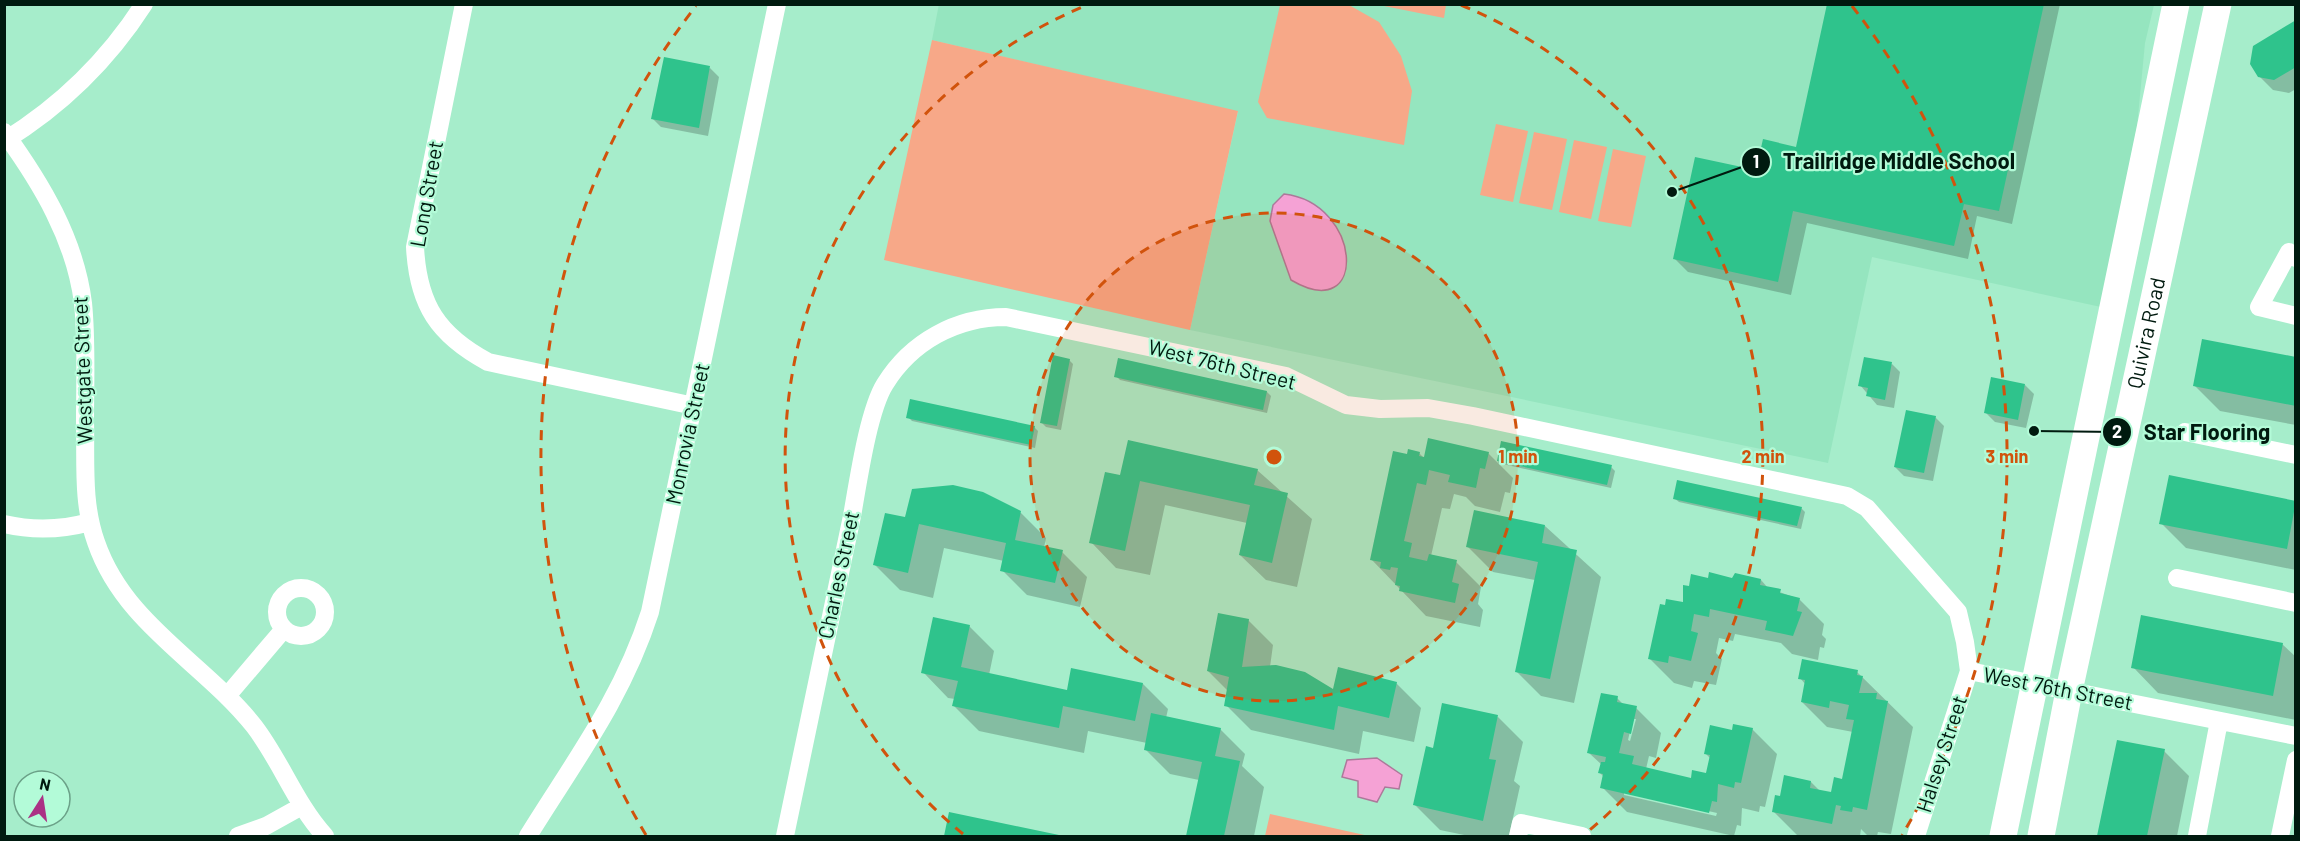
<svg xmlns="http://www.w3.org/2000/svg" width="2300" height="841" viewBox="0 0 2300 841" font-family="Barlow,sans-serif">
<style>
.built{fill:#95e5bf}
.green{fill:#f7a888}
.water{fill:#f5a2d5;stroke:#ac799a;stroke-width:1.5}
.shadow{fill:#0003;fill-rule:evenodd}
.building{fill:#2fc38c}
.lines{fill:none;stroke-linecap:round;stroke-linejoin:round}
.minor{stroke:#fff;stroke-width:18}
.primary{stroke:#fff;stroke-width:27}
.ring{fill:none;stroke:#d1530c;stroke-width:3;stroke-dasharray:10 8}
.labels{text-anchor:middle;stroke-width:4.5;stroke-linejoin:round;paint-order:stroke}
.street-label{font-size:21px;fill:#001a0f;stroke:#b3fbd8}
.centre{fill:#d1530c;stroke:#b3fbd8;stroke-width:3}
.ring-label{font-size:18px;text-anchor:middle;font-weight:bold;fill:#d1530c;stroke:#b3fbd8;stroke-width:4.5;stroke-linejoin:round;paint-order:stroke}
.leader{fill:none;stroke:#001a0f;stroke-width:2}
.callout-dot{fill:#001a0f;stroke:#b3fbd8;stroke-width:2}
.mark-label{font-size:18px;text-anchor:middle;font-weight:bold;fill:#fff}
.callout-label{font-size:22px;text-anchor:middle;font-weight:bold;fill:#001a0f;stroke:#b3fbd8;stroke-width:4.5;stroke-linejoin:round;paint-order:stroke}
</style>
<rect width="100%" height="100%" fill="#a6edcb"/>
<path class="built" d="M939 4 2154 5 2145 43 2137 127 2101 307 1872 257 1828 463 1190 330 1238 112 932 40Z"/>
<path class="green" d="M1280 5H1349L1379 22 1401 56 1412 91 1404 145 1267 118 1258 102Z
M1379 5 1446 4V5L1444 18Z
M932 40 1238 111 1190 330 884 260Z
M1496 124 1528 131 1513 202 1480 195Z
M1534 132 1567 139 1552 210 1519 203Z
M1574 140 1607 147 1591 219 1559 212Z
M1613 149 1646 156 1631 227 1598 221Z
M1270 814 1369 836H1265Z"/>
<path class="water" d="M1284 194C1363 203 1369 326 1291 280L1270 221 1273 205Z
M1377 758 1402 775 1399 789 1385 787 1377 802 1358 797V781L1342 777 1347 760Z"/>
<path class="shadow" d="M1829 4H2060L2012 224 1977 216 1968 259 1807 223 1791 295 1688 272 1674 258 1758 172 1797 148Z
M2296 21V89L2289 93 2273 90 2259 76Z
M710 68 719 77 708 136 661 127 652 118Z
M2296 358V425L2220 411 2195 386Z
M1069 360 1073 364 1061 430 1046 427 1042 423Z
M1892 364 1900 372 1894 408 1877 405 1860 385Z
M1116 376 1267 392 1271 396 1267 413 1120 380Z
M2025 385 2034 394 2026 428 1995 422 1986 413Z
M908 417 1034 427 1038 431 1035 448 912 421Z
M1935 417 1944 426 1933 481 1904 476 1895 467Z
M1503 443 1611 467 1615 471 1611 488 1498 463 1513 478 1510 493 1505 492 1500 512 1475 506 1466 497 1454 494 1450 509 1442 508 1431 556 1456 562 1481 587 1478 604 1483 610 1480 627 1426 616 1371 559 1408 456 1419 453 1425 459 1488 453 1498 463Z
M1257 470 1312 519 1297 587 1266 580 1240 555 1247 523 1165 505 1150 575 1116 568 1091 542 1121 477Z
M1674 498 1801 508 1805 512 1801 529 1679 502Z
M2296 502V570L2186 548 2161 523Z
M1021 513 1046 538 1044 548 1062 552 1087 577 1080 607 1027 595 1002 570 1004 561 944 548 933 598 900 590 875 565 906 519Z
M1545 526 1601 577 1574 703 1541 696 1516 671 1535 580 1493 572 1468 547Z
M1709 579 1761 580 1768 588 1799 599 1824 624 1822 635 1826 639 1824 648 1820 647 1818 660 1792 654 1781 643 1735 634 1733 641 1719 638 1716 653 1722 659 1716 685 1694 681 1692 688 1674 683 1649 658 1684 604 1690 588Z
M1248 620 1273 645 1270 667 1334 691 1396 683 1421 708 1414 742 1363 731 1359 754 1251 730 1226 705 1228 691 1208 671Z
M969 626 994 651 989 675 1068 691 1143 684 1168 709 1166 718 1220 729 1245 754 1242 766 1264 787 1254 836H1188L1199 780 1170 774 1145 749 1147 743 1088 731 1084 753 979 731 954 706 955 699 948 698 923 672Z
M2282 644 2296 657V720L2158 693 2133 667Z
M1857 672 1913 727 1891 834 1878 832 1877 836 1867 835 1861 829 1860 836H1798L1773 811 1781 798 1811 782 1820 791 1832 794 1844 780 1853 732 1827 727 1802 702 1806 685 1800 678Z
M1617 698 1624 705 1636 708 1661 733 1656 758 1649 756 1646 769 1692 780 1707 775 1711 759 1705 753 1733 732 1752 729 1777 754 1765 807 1760 806 1759 812 1742 808 1741 826 1737 825 1734 836 1627 812 1602 787 1604 777 1600 773 1602 765 1589 753ZM1633 719H1636L1630 741 1628 740ZM1624 792 1717 813 1716 816 1624 795Z
M1498 717 1523 742 1514 781 1520 786 1509 836H1469L1440 830 1415 805 1434 750Z
M2119 741 2164 751 2189 776 2177 836H2099Z
M950 814 1059 836H946Z"/>
<path class="building" d="M1827 4H2044L1999 211 1964 204 1954 246 1793 211 1778 282 1673 259 1695 157 1756 170 1763 139 1796 147Z
M2296 20V67L2274 80 2258 77 2250 64 2253 46Z
M664 57 710 66 699 128 651 119Z
M2202 339 2296 357V406L2193 386Z
M1053 355 1070 359 1057 426 1040 423Z
M1864 357 1892 362 1885 400 1866 396 1868 388 1858 386Z
M1118 358 1267 391 1263 410 1114 377Z
M1991 377 2025 384 2018 420 1984 413Z
M910 399 1035 426 1031 445 906 418Z
M1906 410 1936 416 1924 473 1894 467Z
M1428 438 1489 452 1485 469 1480 468 1476 488 1448 482 1450 475 1429 470 1426 485 1417 483 1404 541 1412 543 1409 557 1427 561 1429 554 1457 560 1452 582 1459 584 1455 603 1399 591 1400 586 1395 585 1398 568 1391 567 1390 570 1380 568 1381 562 1370 560 1393 451 1407 454 1408 449 1420 452 1419 456 1424 457Z
M1128 440 1258 469 1254 485 1288 493 1272 563 1239 555 1250 505 1140 481 1125 551 1089 543 1105 472 1120 475Z
M1501 441 1612 465 1607 485 1497 461Z
M2169 475 2296 501 2287 549 2159 524Z
M1677 480 1802 507 1797 526 1673 499Z
M953 485 983 492 1021 511 1015 540 1063 550 1055 583 1000 571 1006 543 919 524 908 573 873 565 885 513 905 517 912 489Z
M1474 510 1545 525 1542 543 1577 550 1550 679 1515 672 1538 562 1466 547Z
M1709 572 1732 578 1735 573 1761 579 1760 585 1781 589 1780 593 1800 598 1797 611 1802 612 1793 636 1765 630 1767 621 1710 609 1709 617 1694 614 1691 631 1698 633 1691 661 1669 656 1668 663 1648 659 1660 604 1665 605 1666 599 1683 602V585L1689 586 1691 574 1708 578Z
M1218 613 1249 619 1242 667 1276 665 1305 672 1333 689 1338 667 1397 682 1389 718 1338 706 1334 730 1224 706 1229 677 1207 671Z
M2141 615 2283 643 2273 696 2131 668Z
M933 617 970 625 961 667 1067 690 1071 668 1143 683 1135 721 1063 706 1059 728 952 706 958 681 921 673Z
M1802 659 1858 670 1857 675 1863 676 1859 693H1877L1876 699 1888 701 1867 810 1853 807 1852 812 1840 810 1841 806 1836 805 1832 824 1772 812 1775 795 1780 796 1784 775 1811 781 1810 788 1831 792 1834 777 1842 779 1854 720 1846 719 1849 705 1830 701 1829 708 1801 702 1805 680 1798 679Z
M1601 693 1618 696 1617 702 1637 706 1631 734 1624 732 1619 753 1634 756 1632 764 1691 778 1692 770 1706 773 1710 755 1704 754 1710 725 1732 730 1733 724 1753 728 1741 783 1735 782 1734 788 1718 784 1717 802 1712 801 1709 813 1600 788 1603 774 1598 773 1601 762H1605L1606 757 1587 753Z
M1442 703 1498 715 1489 759 1496 760 1483 821 1413 805 1426 746 1433 748Z
M1151 713 1221 728 1215 756 1240 761 1224 836H1186L1202 762 1144 750Z
M2117 740 2165 749 2147 836H2097Z
M949 812 1059 835V836H944Z"/>
<g class="lines">
<path class="minor" d="M464 4 415 247C418 305 438 335 488 362L694 406
M4 132C41 183 75 239 83 303 87 342 85 382 85 421 86 462 82 503 96 542 124 624 203 662 254 726 281 761 295 803 325 836
M4 141C61 106 108 60 144 4
M2296 258 2289 252 2259 307 2296 316
M2185 432 2296 455
M4 524C34 531 61 530 90 522
M2177 578 2296 603
M277 612a24 24 0 1 1 48 0a24 24 0 1 1-48 0Z
M1969 671 2296 736
M227 696 284 629
M238 836 266 826 302 806
M528 836C575 760 622 699 650 612L777 4
M785 836C807 730 829 623 852 516 858 483 868 411 885 384 911 342 956 317 1006 317L1286 376 1346 405 1380 409 1428 408 1473 416 1847 496 1867 508 1958 612 1965 642 1969 671 1916 836
M1518 836 1521 823 1582 836
M2197 836 2219 721
M2280 836 2296 760"/>
<g class="primary">
<path d="M2003 836 2176 4"/>
<path id="s1" d="M2041 836 2069 691 2218 4"/>
</g>
</g>
<circle cx="1274" cy="457" r="244" fill="#d1530c" fill-opacity=".12"/>
<g class="ring">
<circle cx="1274" cy="457" r="244"/>
<path d="M963 834A489 489 0 0 1 1087 5M1461 5A489 489 0 0 1 1585 834"/>
<path d="M646 835A733 733 0 0 1 696 6M1852 6A733 733 0 0 1 1902 835"/>
</g>
<g class="labels">
<g class="street-label">
<text transform="translate(427 194) rotate(-80)" y="7">Long Street</text>
<text dy="7" stroke="none"><textPath href="#s1" startOffset="514">Quivira Road</textPath></text>
<text transform="translate(1222 365) rotate(14)" y="7">West 76th Street</text>
<text transform="translate(83 370) rotate(-92)" y="7">Westgate Street</text>
<text transform="translate(688 434) rotate(-78)" y="7">Monrovia Street</text>
<text transform="translate(839 575) rotate(-78)" y="7">Charles Street</text>
<text transform="translate(2058 689) rotate(11)" y="7">West 76th Street</text>
<text transform="translate(1942 754) rotate(-72)" y="7">Halsey Street</text>
</g>
</g>
<circle cx="1274" cy="457" r="9" class="centre"/>
<g class="ring-label">
<text x="1518" y="463">1 min</text>
<text x="1763" y="463">2 min</text>
<text x="2007" y="463">3 min</text>
</g>
<path class="leader" d="M1672 192L1756 162M2034 431L2117 432"/>
<g class="callout-dot">
<circle cx="1672" cy="192" r="6"/>
<circle cx="2034" cy="431" r="6"/>
<circle cx="1756" cy="162" r="15"/>
<circle cx="2117" cy="432" r="15"/>
</g>
<g class="mark-label">
<text x="1756" y="168">1</text>
<text x="2117" y="438">2</text>
</g>
<g class="callout-label">
<text x="1899" y="169">Trailridge Middle School</text>
<text x="2207" y="440">Star Flooring</text>
</g>
<rect width="2300" height="841" fill="none" stroke="#001a0f" stroke-width="12"/>
<g transform="translate(42 799) rotate(12)"><circle r="28" fill="#b3fbd8" stroke="#6ba188" stroke-width="1.5"/>
<path d="M0-4.5L10 22L0 15L-10 22Z" fill="#ab3185"/>
<text y="-9" font-size="16" font-weight="bold" text-anchor="middle" fill="#001a0f">N</text>
</g>
</svg>
